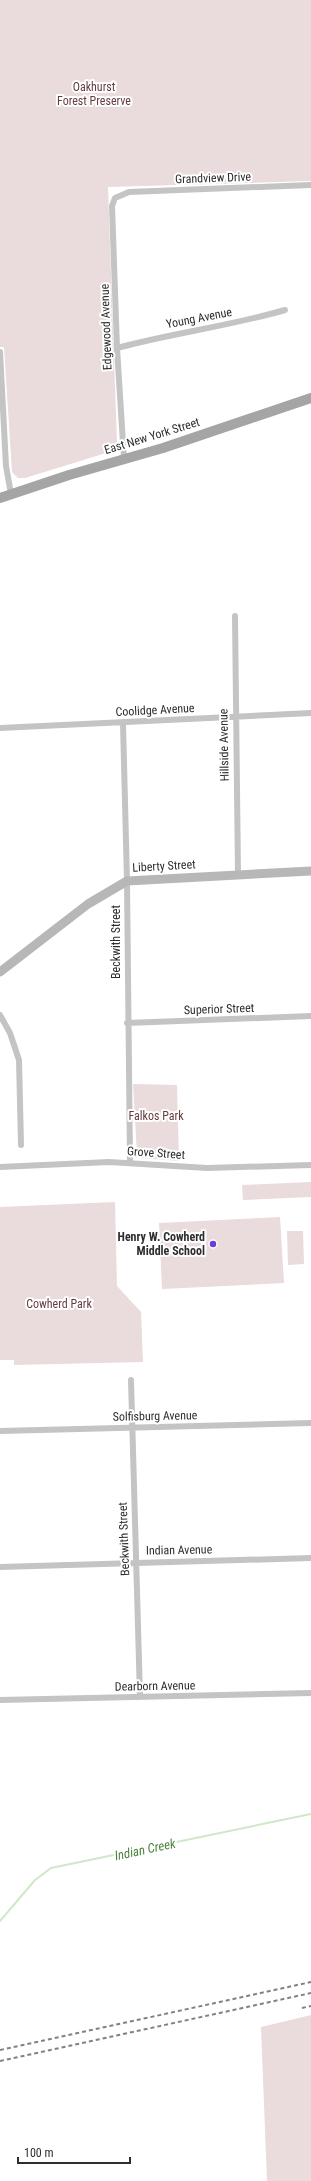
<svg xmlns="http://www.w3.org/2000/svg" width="311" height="2181" viewBox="0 0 311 2181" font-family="'Roboto Condensed',sans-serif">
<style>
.green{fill:#eadbdc}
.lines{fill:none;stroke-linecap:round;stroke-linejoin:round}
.stream{stroke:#cee9c8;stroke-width:2}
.street{stroke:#c4c4c4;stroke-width:6}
.secondary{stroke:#b7b7b7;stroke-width:9}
.primary{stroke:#a5a5a5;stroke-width:10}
.rail{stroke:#828282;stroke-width:2;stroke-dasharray:4 3;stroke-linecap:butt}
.poi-dot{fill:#7138da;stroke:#fff;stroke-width:1.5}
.labels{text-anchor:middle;stroke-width:4;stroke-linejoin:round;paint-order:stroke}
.park-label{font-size:12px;fill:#653d3f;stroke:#fff}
.street-label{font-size:12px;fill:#2d2d2d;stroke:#fff}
.poi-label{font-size:12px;font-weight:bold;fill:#2d2d2d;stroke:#fff;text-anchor:end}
.water-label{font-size:13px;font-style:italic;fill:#4b833e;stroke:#fff}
</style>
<rect width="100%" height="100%" fill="#fff"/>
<path class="green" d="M0 0H311V181L108 187 117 443 115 448 106 453 25 478H18L12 472 4 347H0Z
M133 1084 177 1085 179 1161 142 1158 137 1154Z
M311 1182V1197L243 1200 242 1185Z
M115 1202 117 1286 141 1312 143 1362 14 1365V1360H0V1207Z
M280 1217 284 1283 162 1289 159 1223Z
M287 1231H303L304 1264 288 1265Z
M311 2015V2181H267L261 2027Z"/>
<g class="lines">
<path class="stream" d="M0 1921 35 1880 51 1868 311 1814"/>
<path class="street" d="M117 348C173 333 230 326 285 310
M0 352 6 466 11 494
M124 459 117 348 112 206 115 198 129 192 311 185
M235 616 238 874
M123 723 127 881 130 1162
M0 728 311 713
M0 1015 10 1033 19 1060 21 1145
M127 1023 311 1016
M0 1167 109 1162 207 1168 311 1165
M131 1380 140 1697
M0 1431 311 1423
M0 1567 311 1558
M0 1700 311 1693"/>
<path class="secondary" d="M0 972 88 904 127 881 311 871"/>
<path class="primary" d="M0 498 69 475 163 448 311 398"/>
<path class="rail" d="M302 2008 311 2006
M0 2050 311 1982
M0 2061 311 1993"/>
</g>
<circle class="poi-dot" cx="213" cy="1244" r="4"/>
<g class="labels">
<g class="park-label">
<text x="94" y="91">Oakhurst<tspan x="94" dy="14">Forest Preserve</tspan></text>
<text x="156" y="1120">Falkos Park</text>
<text x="59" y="1308">Cowherd Park</text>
</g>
<g class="street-label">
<text transform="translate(213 178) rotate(-2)" y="4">Grandview Drive</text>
<text transform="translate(199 318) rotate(-11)" y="4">Young Avenue</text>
<text transform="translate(106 327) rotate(-92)" y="4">Edgewood Avenue</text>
<text transform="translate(152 436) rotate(-17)" y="4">East New York Street</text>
<text transform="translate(155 710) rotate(-3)" y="4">Coolidge Avenue</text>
<text transform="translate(224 745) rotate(-91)" y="4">Hillside Avenue</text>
<text transform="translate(164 866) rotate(-3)" y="4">Liberty Street</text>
<text transform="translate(116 942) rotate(-90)" y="4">Beckwith Street</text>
<text transform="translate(219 1009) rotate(-2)" y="4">Superior Street</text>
<text transform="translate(156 1153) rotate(4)" y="4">Grove Street</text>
<text transform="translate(155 1416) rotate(-1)" y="4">Solfisburg Avenue</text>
<text transform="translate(124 1539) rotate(-92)" y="4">Beckwith Street</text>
<text transform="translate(179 1550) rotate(-1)" y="4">Indian Avenue</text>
<text transform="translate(155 1686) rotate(-1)" y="4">Dearborn Avenue</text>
</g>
<g class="poi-label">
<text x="205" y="1241">Henry W. Cowherd<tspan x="205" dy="14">Middle School</tspan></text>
</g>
<g class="water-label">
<text transform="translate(145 1849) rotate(-12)" y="5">Indian Creek</text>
</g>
</g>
<path d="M18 2157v6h112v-6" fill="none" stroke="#2d2d2d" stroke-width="2"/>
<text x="24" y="2157" font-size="12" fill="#2d2d2d" stroke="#ffffff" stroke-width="3" paint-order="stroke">100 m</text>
</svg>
